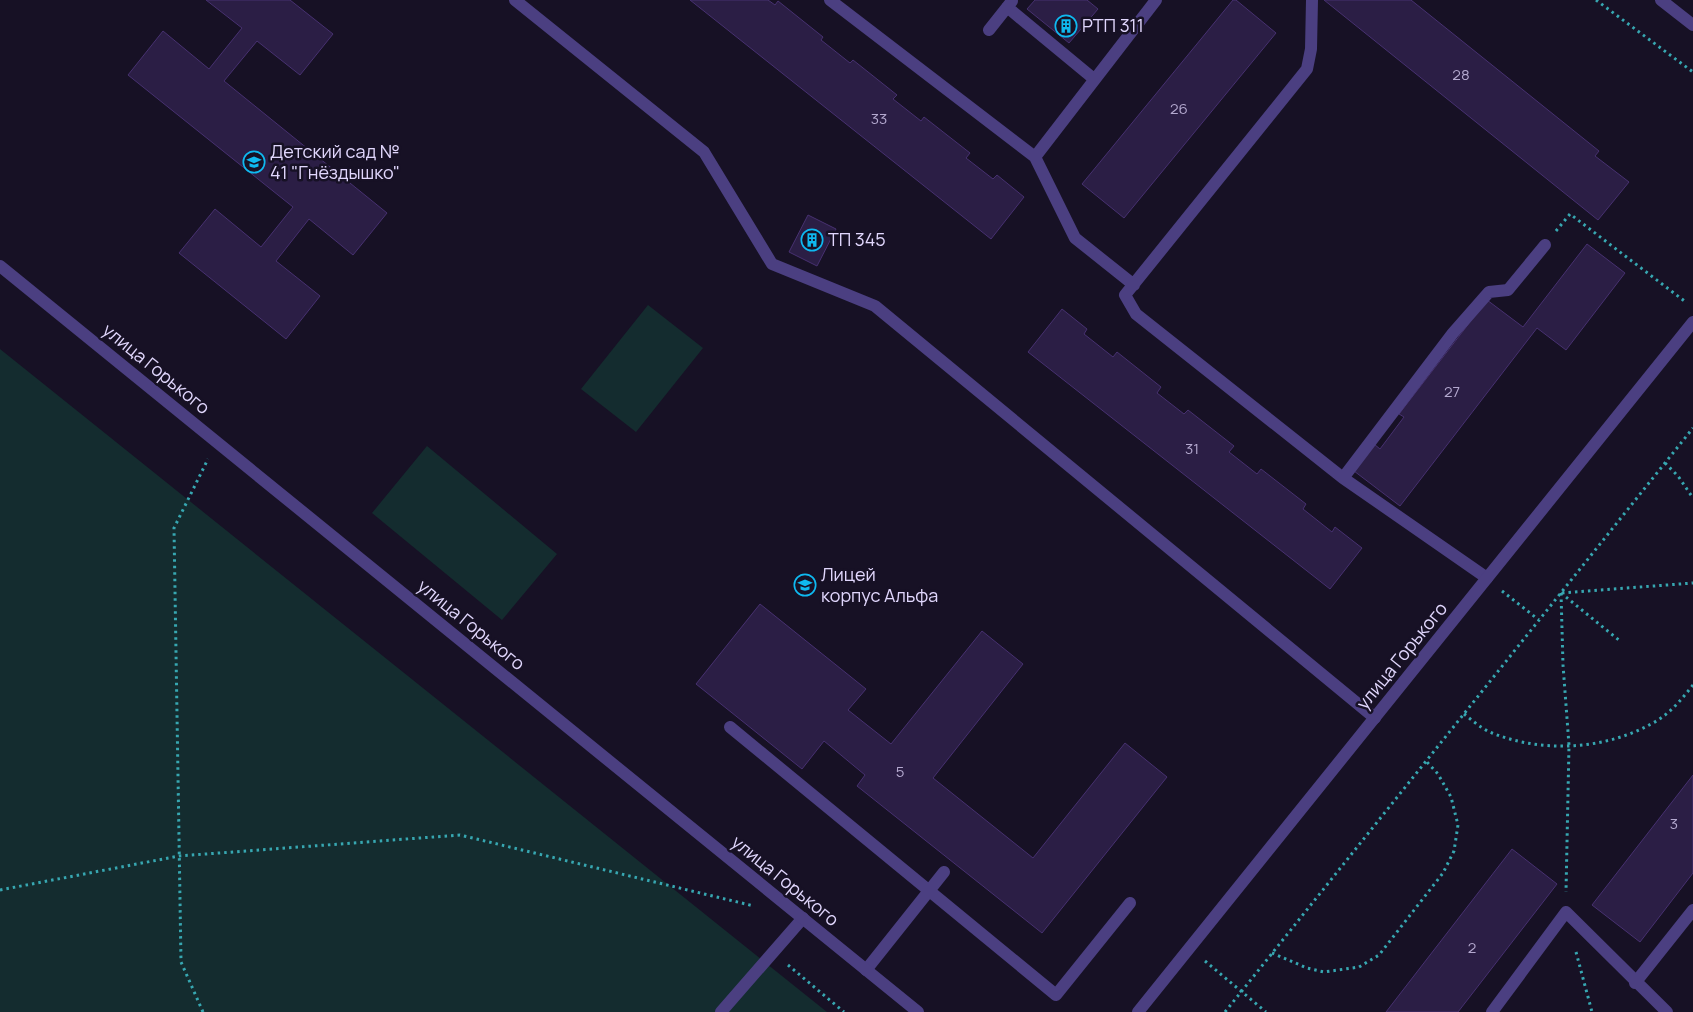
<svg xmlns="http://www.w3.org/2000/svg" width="1693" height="1012" viewBox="0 0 1693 1012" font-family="Manrope,sans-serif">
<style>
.green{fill:#142c2f}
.building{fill:#2b1e45;stroke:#473170}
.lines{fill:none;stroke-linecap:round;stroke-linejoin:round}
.path{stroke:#37a7b1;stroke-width:3;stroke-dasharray:2.5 4;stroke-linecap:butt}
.service{stroke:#4b3f81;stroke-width:12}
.minor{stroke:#4b3f81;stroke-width:12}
.labels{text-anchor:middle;stroke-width:5;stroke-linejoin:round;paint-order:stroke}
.number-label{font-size:15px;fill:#b4a9cf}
.poi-label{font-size:18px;fill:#e1d7fd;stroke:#171125;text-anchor:start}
.street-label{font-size:18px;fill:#e1d7fd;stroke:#171125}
</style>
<rect width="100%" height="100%" fill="#171125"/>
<path class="green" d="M648 305 703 348 636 432 581 389Z
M0 349 827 1012H0Z
M427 446 557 554 502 620 372 513Z"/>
<path class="building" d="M206 0H290L333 34 300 75 257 41 224 81 387 213 353 255 309 219 276 261 320 296 286 339 179 253 215 209 261 247 293 207 128 75 163 31 209 69 242 28Z
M690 0H768L775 5 778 1 823 37 821 40 850 63 853 60 897 95 893 99 921 121 924 117 970 153 966 158 993 179 997 175 1024 197 991 239Z
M1035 0H1087L1098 9 1069 43 1027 9Z
M1233 0H1236L1276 33 1124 218 1082 184Z
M1324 0H1411L1599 151 1595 156 1629 182 1598 220Z
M808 215 836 229 817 266 789 252Z
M1587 244 1625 273 1566 350 1537 328 1400 506 1354 471 1374 444 1380 449 1404 417 1399 414 1487 300 1523 327Z
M1062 309 1087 329 1084 334 1113 357 1117 352 1161 387 1157 393 1184 414 1188 410 1234 446 1229 452 1257 474 1261 469 1306 504 1303 509 1332 532 1335 527 1362 548 1330 589 1028 352Z
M760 604 866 689 848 710 891 744 982 631 1023 664 933 778 1033 858 1125 743 1167 777 1042 933 857 786 865 775 824 741 802 769 696 684Z
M1693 775V873L1640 942 1592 905Z
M1512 849 1557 884 1458 1012H1386Z"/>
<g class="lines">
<path class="path" d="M1596 0 1693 72
M1556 231 1570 214 1687 303
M1665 463 1678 476 1693 498
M1502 591 1539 620
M1561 593 1563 665 1569 745 1566 892
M1561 593 1620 641
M1562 593 1693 583
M1464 714C1473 721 1482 729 1492 733 1542 753 1604 750 1651 724 1669 715 1681 700 1693 685
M0 890 179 856 460 835 754 906
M1576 952 1592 1012
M1272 953 1307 968 1324 972 1359 967 1379 955 1443 873 1454 851 1458 825 1451 797 1438 774 1426 761
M1205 961 1266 1012
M788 965 844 1012
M203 1012 181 962 174 528 208 459
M1225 1012 1693 428"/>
<path class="service" d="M515 0 704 152 772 264 875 306 1375 718
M830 0 1035 157
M1312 0 1311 49 1307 69 1125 295 1136 314 1343 478 1487 578
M1007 7 1094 79
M989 30 1012 1
M1134 285 1075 238 1035 157 1156 0
M1343 478 1453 333 1489 292 1508 290 1545 245
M730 727 1056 995 1130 903
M866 970 944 872
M1635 983 1693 910
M721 1012 803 918
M1492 1012 1566 912 1667 1012"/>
<path class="minor" d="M1661 0 1693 25
M0 266 918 1012
M1138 1012 1693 322"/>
</g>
<defs>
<g id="building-ring" transform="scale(1.125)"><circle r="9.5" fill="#171125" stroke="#0fb9f0" stroke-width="1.5"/><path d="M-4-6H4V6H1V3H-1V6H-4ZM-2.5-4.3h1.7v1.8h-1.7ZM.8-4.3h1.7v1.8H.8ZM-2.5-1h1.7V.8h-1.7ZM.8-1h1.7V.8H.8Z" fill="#0fb9f0"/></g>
<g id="school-ring" transform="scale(1.125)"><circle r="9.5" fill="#171125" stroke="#0fb9f0" stroke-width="1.5"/><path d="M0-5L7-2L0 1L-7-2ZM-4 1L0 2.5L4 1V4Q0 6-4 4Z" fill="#0fb9f0"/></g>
</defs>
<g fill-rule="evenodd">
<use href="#building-ring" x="1066" y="26"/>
<use href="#school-ring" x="254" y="162"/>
<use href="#building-ring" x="812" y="240"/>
<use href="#school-ring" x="805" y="585"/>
</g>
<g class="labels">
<g class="number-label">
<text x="1461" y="80">28</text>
<text x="1179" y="114">26</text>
<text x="879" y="124">33</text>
<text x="1452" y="397">27</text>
<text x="1192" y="454">31</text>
<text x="900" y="777">5</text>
<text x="1674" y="829">3</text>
<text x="1472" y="953">2</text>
</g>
<g class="poi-label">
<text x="1082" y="32">РТП 311</text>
<text x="270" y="158">Детский сад №<tspan x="270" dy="21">41 "Гнёздышко"</tspan></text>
<text x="828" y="246">ТП 345</text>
<text x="821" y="581">Лицей<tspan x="821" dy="21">корпус Альфа</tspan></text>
</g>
<g class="street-label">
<text transform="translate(156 369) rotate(39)" y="6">улица Горького</text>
<text transform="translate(471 625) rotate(39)" y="6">улица Горького</text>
<text transform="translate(1402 656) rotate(-51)" y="6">улица Горького</text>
<text transform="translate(785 881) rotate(39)" y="6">улица Горького</text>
</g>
</g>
</svg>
